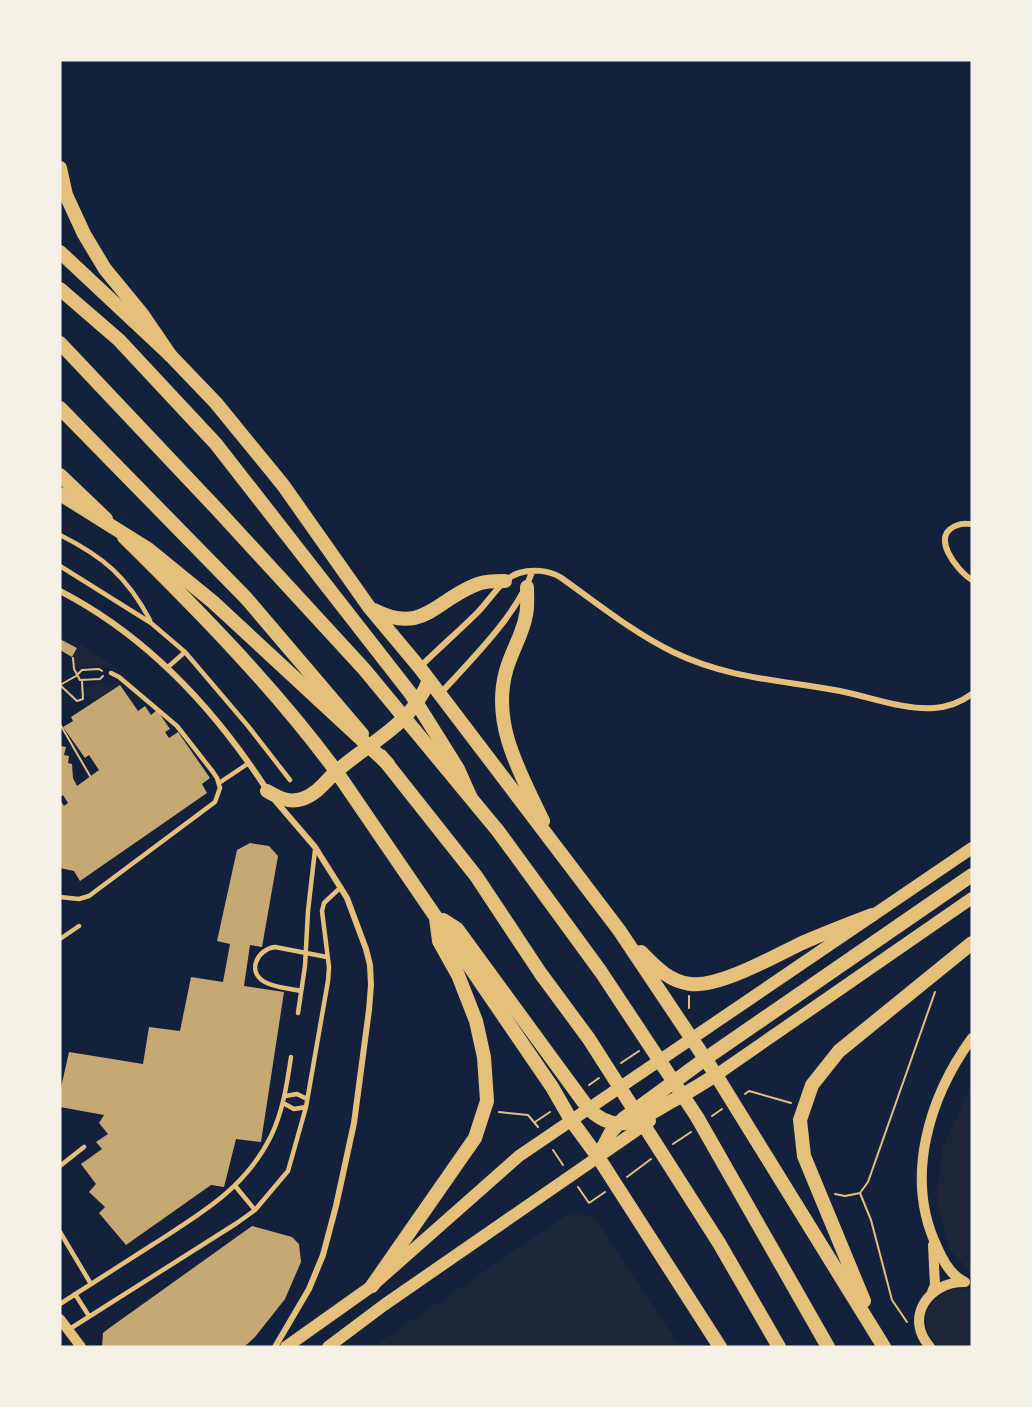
<svg xmlns="http://www.w3.org/2000/svg" width="1032" height="1407" viewBox="0 0 1032 1407" font-family="Montserrat,sans-serif">
<style>
.green{fill:#1d2539}
.building{fill:#c6a872}
.lines{fill:none;stroke-linecap:round;stroke-linejoin:round}
.path{stroke:#e5c07b;stroke-width:2}
.service{stroke:#e5c07b;stroke-width:4.5}
.minor{stroke:#e5c07b;stroke-width:6}
.tertiary{stroke:#e5c07b;stroke-width:10}
.secondary{stroke:#e5c07b;stroke-width:12}
.primary{stroke:#e5c07b;stroke-width:14}
.trunk{stroke:#e5c07b;stroke-width:14}
</style>
<rect width="100%" height="100%" fill="#14213d"/>
<path class="green" d="M80 644 123 672 122 675C106 665 93 663 75 669L74 653Z
M100 683 120 685 96 700 85 695 86 687Z
M972 1087V1273L950 1250 936 1202 942 1149 969 1090Z
M573 1211 595 1218 680 1347H372Z
M959 1288 972 1290V1347H939C914 1324 927 1294 959 1288Z"/>
<path class="building" d="M60 639 77 648 72 657 60 650Z
M120 685 138 711 145 706 151 715 157 710 170 729 165 732 169 738 178 732 210 778 202 784 207 793 80 881 74 871 60 868V800L64 806 68 803 63 795 60 798V746L66 747 64 755 69 756 68 763 72 764 73 778 77 786 99 770 89 755 85 758 63 727 73 721 71 717Z
M250 843 269 846 278 856 262 947 250 945 244 986 284 992 261 1142 236 1139 224 1187 211 1185 126 1245 99 1213 105 1207 89 1192 96 1184 81 1164 102 1149 96 1142 108 1134 99 1123 104 1115 60 1107V1092L69 1052 143 1064 149 1027 180 1031 191 977 223 982 230 944 217 941 237 850Z
M252 1226 292 1237 299 1244 301 1262 285 1299 255 1337 244 1347H102L103 1333 108 1329Z"/>
<g class="lines">
<path class="path" d="M73 658 74 669 80 680 100 679 103 676
M60 685 76 676 82 670 99 669 102 671
M60 685 77 701 83 699 82 681
M60 724 90 776
M689 1008V996
M621 1063 639 1051
M589 1085 599 1078
M745 1094 749 1091 791 1103
M499 1112 528 1115 538 1127
M712 1116 722 1109
M535 1122 550 1112
M673 1144 691 1132
M553 1150 563 1165
M627 1177 651 1159
M578 1187 589 1203 605 1192
M860 1193 871 1220 892 1300 907 1322
M835 1194 845 1196 860 1193 868 1182 935 992"/>
<path class="service" d="M60 535C104 557 127 577 150 620
M60 566 151 623 185 652 248 726 290 780
M168 667 185 652
M219 783 249 763
M60 897 79 899 89 896 215 802 220 788 217 778 213 772 177 726 119 677 111 673
M60 939 79 926
M301 991C290 988 273 988 263 981 247 970 258 949 275 947L327 957
M298 1013 305 966 308 911 315 850
M285 1096 297 1094 307 1099
M283 1103 294 1109 306 1107
M60 1166 84 1147
M236 1187 255 1210
M60 1232 91 1284
M75 1294 89 1316
M60 1304C91 1284 121 1265 152 1245 200 1214 245 1189 271 1136 283 1111 287 1084 291 1057
M68 1330 237 1223 255 1210 288 1171 306 1107 328 981 329 967 322 911 324 903 341 887"/>
<path class="minor" d="M972 524C967 524 962 523 958 525 928 534 957 571 972 580
M60 591C147 636 214 708 267 790
M420 667C439 648 459 631 478 612 490 600 502 578 519 573 532 569 548 570 560 577 597 603 632 632 673 652 729 679 781 680 840 691 871 697 903 710 934 708 948 707 961 702 972 694
M440 694C470 661 518 614 532 572
M273 798 315 847 347 898 366 949 370 965 371 985 369 1010 354 1123 336 1206 323 1255 309 1289 275 1347"/>
<path class="tertiary" d="M965 1282C951 1276 943 1261 937 1247 904 1178 929 1097 972 1038
M932 1292 935 1285 933 1245
M60 1319 81 1347
M930 1347C904 1318 928 1282 964 1282"/>
<path class="secondary" d="M709 1080 972 898
M286 1347 372 1286 519 1156 972 848
M328 1347 384 1305 650 1121"/>
<path class="primary" d="M60 252 170 355 216 403 283 485 369 607 420 668 619 930 716 1075 884 1347
M60 343 215 507 364 669 498 831 601 972 697 1117 828 1347
M60 408 246 598 362 734
M60 475 106 519
M124 537C199 611 273 686 336 771L552 1087 571 1120 598 1157 720 1347
M527 587C527 596 528 606 526 615 523 634 511 652 506 671 491 725 521 774 543 821
M374 610C422 635 436 601 473 586 483 581 494 581 505 581
M381 756 476 876 541 974 589 1039 719 1243 779 1347
M267 791C279 798 289 803 302 799 318 794 326 780 338 770 373 740 411 725 429 680
M443 920 457 929 588 1108C617 1138 643 1118 672 1101 687 1093 701 1084 716 1075
M641 952C655 966 668 981 690 984 719 988 775 956 802 943 825 933 848 924 872 915
M598 1157 611 1132 623 1119 705 1059 972 875
M372 1286 475 1138 487 1101 484 1057 476 1021 458 975 439 941 436 918
M864 1301 804 1156 800 1120 812 1085 839 1051 972 943"/>
<path class="trunk" d="M60 168 66 195 84 234 105 269 142 314 170 355
M60 289 119 340 216 444 411 694 458 769 470 796
M60 494 148 549 213 602 388 764"/>
</g>
<rect width="1032" height="1407" fill="none" stroke="#f6f1e7" stroke-width="123"/>
</svg>
